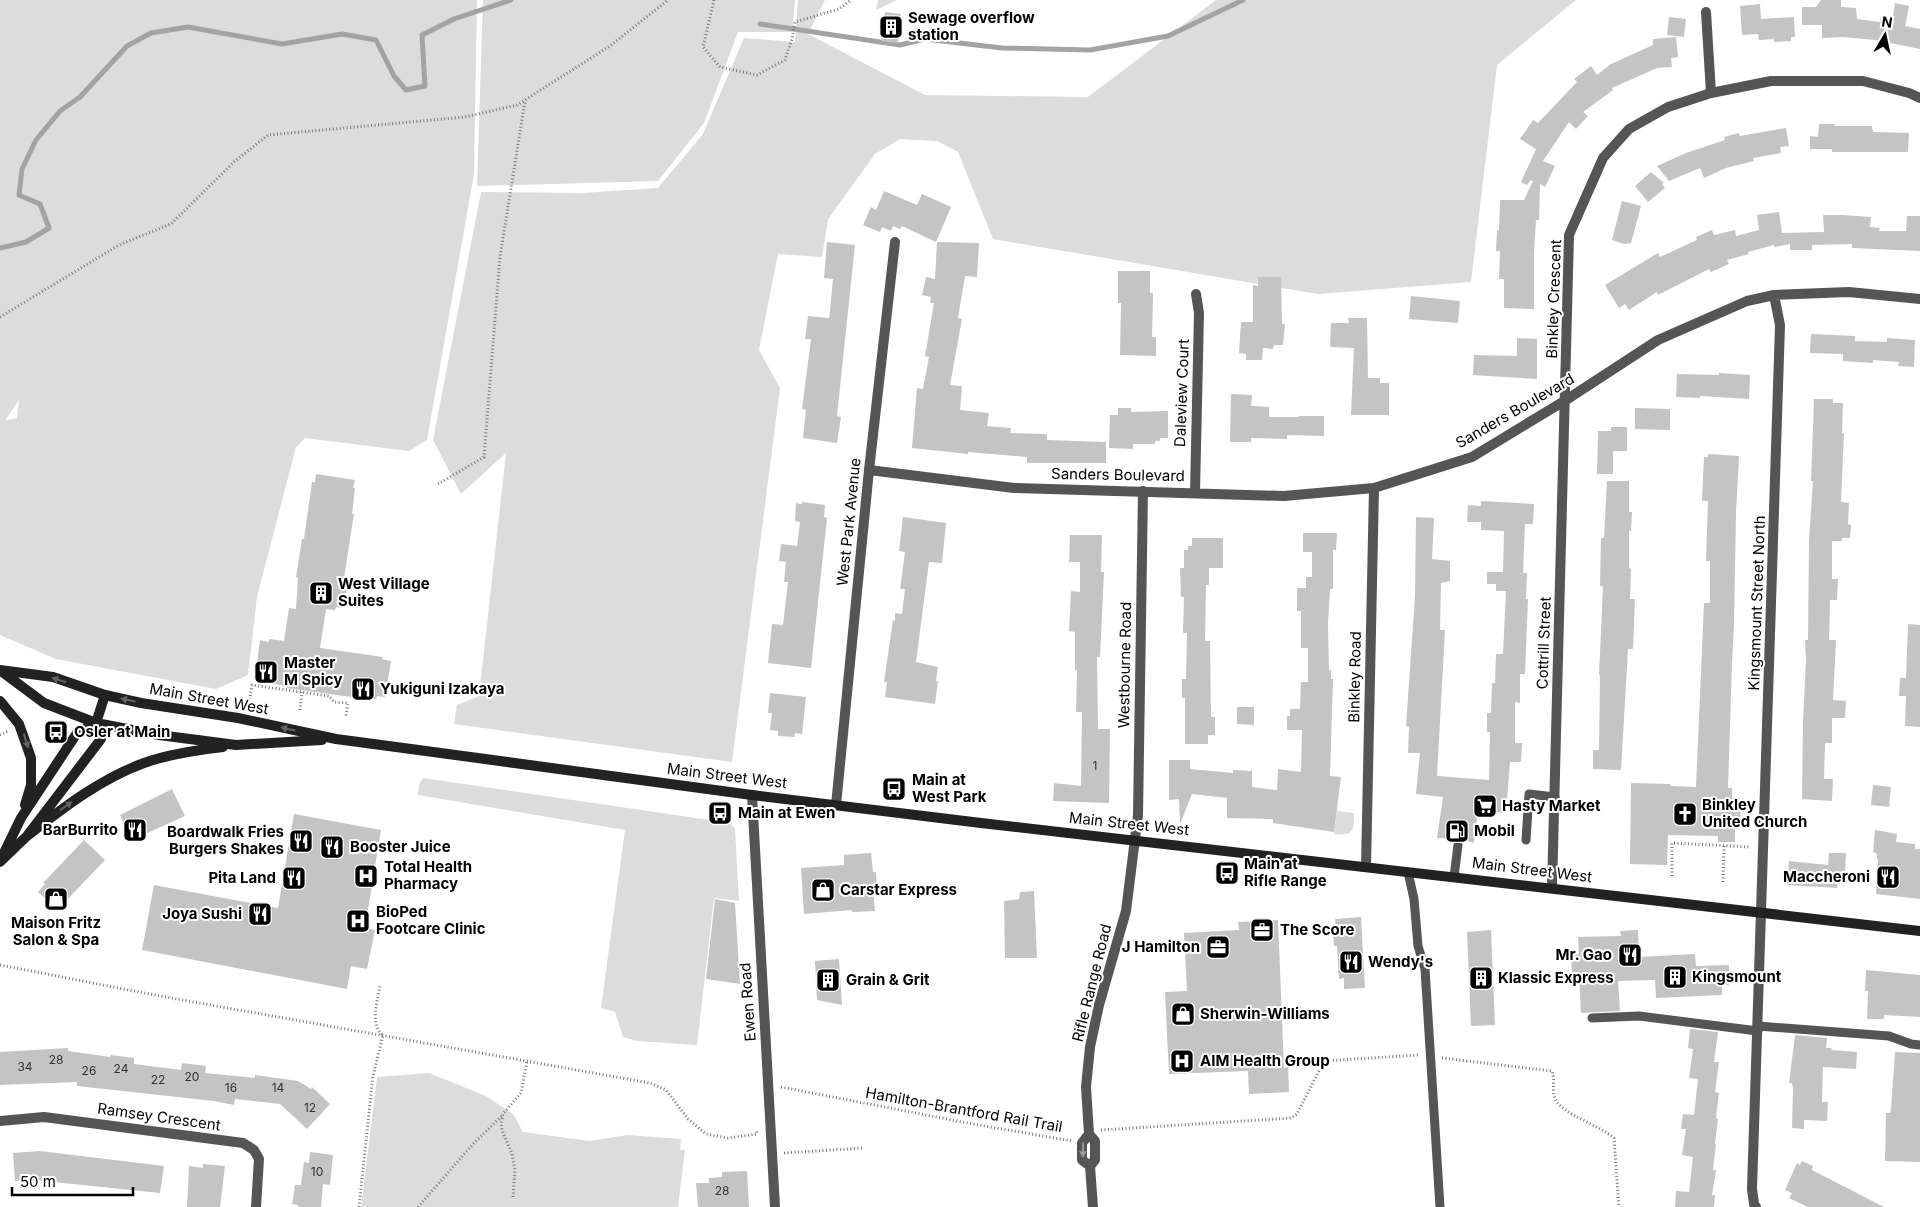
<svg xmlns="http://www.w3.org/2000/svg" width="1920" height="1207" viewBox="0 0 1920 1207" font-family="Inter,sans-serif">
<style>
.green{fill:#dcdcdc;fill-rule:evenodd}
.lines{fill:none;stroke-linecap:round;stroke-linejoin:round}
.stream{stroke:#a3a3a3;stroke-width:5}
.building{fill:#c4c4c4}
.path{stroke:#777;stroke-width:3;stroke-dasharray:1 2.5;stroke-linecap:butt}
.service{stroke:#555;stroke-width:9}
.minor{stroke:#555;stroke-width:10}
.secondary{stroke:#222;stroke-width:10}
.oneway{fill:#646464}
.oneway2{fill:#999}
.labels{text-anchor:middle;stroke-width:4;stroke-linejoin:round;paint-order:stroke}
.number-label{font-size:12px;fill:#313131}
.poi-label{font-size:15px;font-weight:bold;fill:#000;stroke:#fff;text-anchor:start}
.street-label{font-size:15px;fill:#000;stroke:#fff}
</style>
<rect width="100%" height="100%" fill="#fff"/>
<path class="green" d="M0 0H477L474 174 427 440 409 451 305 438 296 447 257 597 248 675 216 689 56 659 0 635ZM19 400 17 418 7 420 6 419Z
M483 0H795L792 32H738L704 123 658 181 477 186Z
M798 0H825L808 34 925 95 1088 97 1216 0H1576L1497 65 1471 282 1318 294 993 239 958 152 937 141 900 139 875 154 828 219 822 257 778 254 759 350 780 388 732 762 454 724 457 705 479 696 506 453 461 494 433 440 481 192 583 193 658 188 703 134 744 38 795 42Z
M878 0H897L876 10Z
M423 778 730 823 735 829 739 901 714 898 697 1045 637 1041 623 1037 615 1012 601 1008 625 830 418 795 419 784Z
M1337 811 1354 813C1354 830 1354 836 1334 834Z
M429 1073 486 1096 514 1115 523 1132 590 1141 627 1135 681 1139 680 1150H685L678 1207H361L377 1077Z"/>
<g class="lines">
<path class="stream" d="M760 24 900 45 925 39 1002 48 1090 50 1168 36 1243 0
M0 248 26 242 49 228 40 204 19 195 22 169 36 140 60 111 80 97 127 46 151 33 188 27 282 44 342 34 376 40 394 76 406 90 425 86 422 35 454 19 511 0"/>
</g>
<path class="building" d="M1821 0H1841V7L1856 8 1857 19 1880 22 1881 16 1893 17 1895 3 1909 6 1905 26 1920 29V49L1876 40 1842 37 1822 38V25H1802V7H1816Z
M1760 4 1761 19 1794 17 1795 37H1791V41L1774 42V39L1759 40 1758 34 1742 35 1740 6Z
M885 12 901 14 898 43 881 41Z
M1669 17 1686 19 1684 37 1667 35Z
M1676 37 1678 57 1671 58 1672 67 1657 68 1612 88 1613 90 1583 112 1588 116 1576 129 1569 122 1543 161 1555 166 1545 187 1540 184 1539 220H1536L1534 253V309L1504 308V279H1499L1500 251H1496L1497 230H1499L1500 200H1524L1533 181 1531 180 1527 185 1521 182 1536 149 1520 139 1533 120 1538 123 1577 82 1574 79 1591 66 1597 75 1611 64 1653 45V39Z
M1819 124H1835L1834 126H1872L1873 132 1909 133 1908 152H1832V149H1810V136L1818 137Z
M1786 128 1789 146 1780 147 1781 153 1753 158 1754 161 1726 168 1704 178 1700 168 1669 181 1657 166 1686 153 1725 140 1724 137 1739 133 1740 136Z
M1651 172 1664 183 1662 184 1665 188 1648 202 1635 186Z
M884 191 917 205 922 194 951 207 936 242 902 226 900 229 893 226 891 231 882 227 880 232 863 225 871 207 876 210Z
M1622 201 1641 206 1631 243 1624 244 1612 240Z
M1779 212 1782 233 1824 232 1823 215H1843L1871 217 1870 227 1880 228 1879 231H1906L1907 216H1920V251L1852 248V244L1812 245V250H1790V244L1774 247V245L1748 252 1749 254 1727 260 1729 264 1711 272 1709 269 1658 295 1657 292 1629 310 1625 304 1619 308 1605 285 1658 253 1660 257 1697 240 1696 237 1712 230 1714 235 1735 230 1736 236 1759 230 1757 215Z
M827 242 855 245 837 416 841 417 837 443 803 438 806 410 802 409 811 339H805L808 316 829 318 830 311 833 279 824 278Z
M937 242 979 243 977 277 965 276 958 318 962 319 950 385 962 386 960 410 989 413 987 426 1011 428 1010 433 1047 434V440L1106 442V463H1027V457L968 452V454L912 448 917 388 923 389 929 357 925 356 934 303H930L931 297 922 295 926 277 935 279Z
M1118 271H1150V293H1153L1152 337H1156V356L1120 355 1121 303H1118Z
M1258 277H1281L1282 324H1285L1283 345H1274L1273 349 1263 348 1262 360H1246V354L1239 353 1241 322H1253V285L1258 286Z
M1411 296 1460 301 1458 323 1409 319Z
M1348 318H1367L1368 378H1380V383H1389V415H1351L1354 348 1330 347 1331 323H1349Z
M1811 334 1855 336V341L1887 342V338L1915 340 1914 367 1898 366 1899 362 1873 360V363L1843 361V354L1810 353Z
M1517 338 1537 339V379L1473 375 1474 355 1517 356Z
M1719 373 1750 375 1749 399 1700 396V398L1676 397 1677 374 1719 375Z
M1231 394 1252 395 1251 406 1269 407V417H1299V416H1324V436L1287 435V439L1251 438V442H1230Z
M1814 399H1833V403H1843L1842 433H1844L1841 502 1849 503 1848 524 1851 525 1850 538H1842V541H1832V579H1838L1837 600H1830L1829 640H1836L1833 700 1846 701 1845 718H1832V743H1825L1824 779H1833L1832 801 1802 799 1803 722 1806 659 1805 640H1808L1809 540 1813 481H1811Z
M1118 408H1131V412L1168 411V438H1160V441H1155V444H1133V449L1109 448 1110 415H1118Z
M1635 408 1670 409V430L1635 429Z
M1611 427H1627V451H1613V474H1597L1598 431H1611Z
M1708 454 1739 456 1736 513 1734 623 1732 664 1728 788H1732V800H1741L1740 829H1735V842H1718V836L1668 835 1667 865 1630 864 1631 783 1670 784V786L1696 787 1704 603H1710V561H1706L1708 501H1702L1704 457H1708Z
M316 474 355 480 353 488H355L352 514H354L344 578 348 579 343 608 336 607 335 610 326 609 320 648 383 657 382 659 391 661 385 697 377 696 376 699 351 695V697L344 696 287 688V686L262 682 263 680 255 679 260 640 269 642V639L284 641 289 608 296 609 298 578 296 577 302 539H304L312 482H315Z
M1607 481H1629V512H1632L1631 531H1629V568L1631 569 1630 599H1635L1633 649H1628L1621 770 1593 769V750H1599L1600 675H1599L1603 586H1600L1601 538H1604Z
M1481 501 1534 504 1533 524H1525L1523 573H1527L1526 599H1528L1525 674H1520V703L1515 702V743H1522L1521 762H1510L1506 813 1478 810 1474 843 1459 839 1437 838 1443 797 1416 794 1420 753H1408L1409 727 1406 726 1415 596 1416 517 1434 518 1432 559 1450 561V581L1441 583 1440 630H1445L1437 776 1489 780 1490 732H1487V713H1491L1492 683H1495L1496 654H1503L1506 591H1496V584H1487V572H1503L1504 531 1481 530V522H1467L1468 505 1481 506Z
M802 502 825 505 824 517 827 518 811 668 768 663 772 624 783 625 788 582H784L786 562 779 561 781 544 797 546 800 522 795 521 796 503 802 504Z
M903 517 946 523 942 563 929 562 916 662 938 667 936 681H938L935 704 885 697 887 682H884L893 620 895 621V613L902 614 905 589H900L905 552 899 551Z
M1303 533H1337L1336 550H1333V589H1330L1328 624 1329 670H1331V679H1333L1330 776 1341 777 1334 832 1273 823V819L1227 818V798L1192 794 1180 824 1179 799 1169 800V760H1190V769L1233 773V770L1252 771V787L1277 790 1278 769 1301 772 1302 730H1287V716H1290V709H1300L1301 682H1308V648H1301V611H1297V588H1306V577H1312V552H1303Z
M1070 535H1102L1101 572H1104L1100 657H1097L1098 729H1110L1109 803 1053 801 1054 783 1081 786 1082 712H1076L1077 670H1075V632L1069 631 1071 591 1080 592V562H1069Z
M1192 538H1223V568H1209V585H1206L1205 641H1210L1211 717H1215V735H1208V744H1185V698H1182V679H1186L1187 633H1183L1184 597H1181L1180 568H1184V550H1188V546H1192Z
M1908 624 1920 625V727L1905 726 1906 696H1899L1900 678H1906Z
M770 693 806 697 802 734 795 733 794 737 778 736V731L770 730 772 713H768Z
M1237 707H1254V725L1237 724Z
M1873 785 1891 787 1889 807 1871 805Z
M172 789 185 816 132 840 120 815Z
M294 814 381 830 365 928 375 930 367 969 351 966 347 989 142 950 154 885 278 908Z
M1875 830 1897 834 1896 842 1915 844V849H1920V899L1876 894 1878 859H1877V854L1873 852Z
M84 840 105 860 64 903 63 902 56 909 38 892 45 884 43 883Z
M871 853 873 872H876L877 891H873L875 911 852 912V910L804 914 801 868 844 865V855Z
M1829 853H1846L1845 874H1838L1837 888 1787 885 1789 861 1828 865Z
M1034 891 1037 958H1005L1004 901 1019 899 1020 892Z
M715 899 735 903 740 984 706 979Z
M1361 917 1365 988 1344 989V978L1339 979 1337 946H1334L1333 933H1336L1335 919Z
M1278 920 1284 1068 1288 1067 1289 1092 1249 1094 1248 1071 1169 1074 1165 992 1187 991 1184 933 1239 930 1238 922Z
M1491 930 1495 1025 1471 1026 1467 932Z
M1638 930 1639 957 1695 954 1696 966 1729 965V985H1722V995L1656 998 1655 980 1618 981 1620 1011 1581 1013 1579 972H1572L1571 954H1579L1578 937 1621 936 1620 931Z
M839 959 842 1005 817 1000 815 961Z
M1866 970 1920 975V1017L1884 1015V1019H1867L1868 991H1865Z
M1690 1029 1718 1032 1714 1062H1719L1715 1092 1719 1093 1716 1118 1718 1119 1715 1144H1716L1713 1170H1716L1712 1195H1715L1714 1207H1675L1676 1191 1689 1192 1693 1157 1682 1155 1686 1129H1681L1683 1114 1694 1115 1698 1079 1689 1078 1693 1049 1688 1048Z
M1795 1035 1827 1038 1826 1048H1832L1831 1050 1857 1052 1856 1069 1823 1067 1822 1102H1828L1827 1121 1804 1120V1129L1792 1128 1793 1088 1792 1083H1789Z
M68 1048V1051L110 1057 111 1055 134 1058V1064L181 1070 182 1063 206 1066 205 1073 255 1078V1075L298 1081 311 1089 312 1087 330 1104 307 1129 280 1104 235 1099 234 1105 214 1101 77 1086V1082L0 1085V1052Z
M1895 1052 1920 1053V1162L1885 1161 1886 1113H1890L1891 1109Z
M40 1151 164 1166 160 1193 34 1180 15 1181 13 1153Z
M310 1152 333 1155 330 1185 323 1184 321 1207H298V1205L292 1204 295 1185H301L304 1162 309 1163Z
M1802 1161 1813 1166 1812 1170 1884 1207H1808L1789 1198 1792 1193 1785 1190 1797 1163 1800 1165Z
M203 1164 225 1166 220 1207H187L189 1166 203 1168Z
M747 1171 749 1207H698L696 1183H709V1178L722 1177V1172Z"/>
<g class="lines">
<path class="path" d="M714 0 703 47 720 67 757 75 785 60 792 39 795 22 839 9 851 0
M0 317 119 245 171 224 234 162 268 135 465 117 517 105 610 46 668 0
M438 484 484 457 500 257 525 101
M249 703 252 685 329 696 334 702 348 703 346 716
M300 710 302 692
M0 735 8 731
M1672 876V843L1751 847
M1723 882 1724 846
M0 965 160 996 650 1083 666 1090 688 1119 706 1134 728 1138 757 1134V1131
M1442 1058 1552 1071C1556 1082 1550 1092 1557 1102 1567 1116 1599 1125 1614 1138L1619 1207
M781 1087 973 1124 1072 1141
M1101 1130 1291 1118 1297 1114 1324 1061 1418 1055
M784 1153 863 1148
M513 1197 515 1170 512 1154 502 1130 501 1123 503 1114 521 1093 527 1061
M359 1207 373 1076 383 1035C369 1025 378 1000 380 985
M418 1207 474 1143 503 1115"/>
<path class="service" d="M1526 840 1529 794 1555 797
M1408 872 1414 899 1418 946 1425 969 1440 1207
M1454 877 1458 845
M1592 1018 1639 1016 1758 1031
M1758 1026 1889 1036 1911 1044 1920 1045"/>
<path class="minor" d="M1706 12 1711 93
M869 470 1014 488 1284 496 1374 488 1472 457 1566 400 1658 340 1747 301 1774 295 1849 292 1920 299
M1195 492 1199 313 1196 294
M752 795 775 1207
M836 805 869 470 895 242
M1366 867 1374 488
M1552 888 1569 235 1603 158 1629 129 1668 107 1711 93 1771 81H1863L1909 93 1920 98
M0 1121 44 1117 243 1143 254 1150 259 1159 256 1207
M1089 1134 1082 1143V1160L1090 1166
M1093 1207 1090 1166 1095 1160V1141L1089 1134 1086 1087 1090 1047 1099 1005 1126 911 1138 815 1143 491
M1756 1207 1754 1204 1752 1189 1780 325 1774 295"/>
<path class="secondary" d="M0 670 53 677 105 695 141 703 238 718 336 739 396 747 752 795 981 823 1920 931
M1 671 44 703 96 723 159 735 236 745 322 740
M0 701 19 724 31 758V785L25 805
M27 836C63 808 100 779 144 763 169 754 196 750 223 747
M3 855 21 818 77 733 96 723
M0 862 27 836 101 739 96 723 105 695"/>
</g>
<defs><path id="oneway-solid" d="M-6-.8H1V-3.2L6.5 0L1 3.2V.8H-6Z" transform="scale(1.25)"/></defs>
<g class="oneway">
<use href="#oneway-solid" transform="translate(59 680) rotate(-163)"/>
<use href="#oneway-solid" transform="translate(128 700) rotate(-168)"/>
<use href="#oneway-solid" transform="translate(288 729) rotate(-168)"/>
<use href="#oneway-solid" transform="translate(26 741) rotate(73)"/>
<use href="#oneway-solid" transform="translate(66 806) rotate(-36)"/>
</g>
<use class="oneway2" href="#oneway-solid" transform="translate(1083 1150) rotate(91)"/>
<defs>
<g id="building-square" transform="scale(1.25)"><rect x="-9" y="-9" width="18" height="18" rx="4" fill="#000" stroke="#fff"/><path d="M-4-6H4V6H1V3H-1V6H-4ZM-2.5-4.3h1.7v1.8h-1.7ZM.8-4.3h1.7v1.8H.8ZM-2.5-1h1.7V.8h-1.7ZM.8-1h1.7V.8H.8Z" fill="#fff"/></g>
<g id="restaurant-square" transform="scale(1.25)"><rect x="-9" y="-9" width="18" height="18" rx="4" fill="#000" stroke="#fff"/><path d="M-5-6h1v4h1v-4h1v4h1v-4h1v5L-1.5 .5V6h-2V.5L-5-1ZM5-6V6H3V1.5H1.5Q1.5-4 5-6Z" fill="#fff"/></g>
<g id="bus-square" transform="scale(1.25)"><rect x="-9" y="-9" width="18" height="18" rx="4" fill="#000" stroke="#fff"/><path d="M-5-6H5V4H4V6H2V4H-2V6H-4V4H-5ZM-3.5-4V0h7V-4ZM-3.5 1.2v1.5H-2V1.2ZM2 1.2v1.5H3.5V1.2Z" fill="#fff"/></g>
<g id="supermarket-square" transform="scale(1.25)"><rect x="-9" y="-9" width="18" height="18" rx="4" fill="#000" stroke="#fff"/><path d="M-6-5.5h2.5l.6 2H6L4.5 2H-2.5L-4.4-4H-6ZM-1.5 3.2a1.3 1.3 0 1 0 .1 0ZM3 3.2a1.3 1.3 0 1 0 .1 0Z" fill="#fff"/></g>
<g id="church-square" transform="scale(1.25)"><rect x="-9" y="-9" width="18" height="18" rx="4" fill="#000" stroke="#fff"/><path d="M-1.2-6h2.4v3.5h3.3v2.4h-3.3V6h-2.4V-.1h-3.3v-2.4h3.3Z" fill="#fff"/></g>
<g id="fuel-square" transform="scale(1.25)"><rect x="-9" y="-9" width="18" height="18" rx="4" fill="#000" stroke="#fff"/><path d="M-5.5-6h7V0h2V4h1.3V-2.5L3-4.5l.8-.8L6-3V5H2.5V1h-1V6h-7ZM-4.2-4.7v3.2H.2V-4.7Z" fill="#fff"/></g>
<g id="hospital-square" transform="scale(1.25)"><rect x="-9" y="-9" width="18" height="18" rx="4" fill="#000" stroke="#fff"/><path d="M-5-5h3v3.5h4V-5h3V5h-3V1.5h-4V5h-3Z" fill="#fff"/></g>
<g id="shop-square" transform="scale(1.25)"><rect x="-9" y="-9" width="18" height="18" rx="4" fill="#000" stroke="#fff"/><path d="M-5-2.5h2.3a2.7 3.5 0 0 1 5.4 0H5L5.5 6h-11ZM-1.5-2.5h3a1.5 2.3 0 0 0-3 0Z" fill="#fff"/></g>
<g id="office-square" transform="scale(1.25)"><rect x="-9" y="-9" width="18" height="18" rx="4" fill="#000" stroke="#fff"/><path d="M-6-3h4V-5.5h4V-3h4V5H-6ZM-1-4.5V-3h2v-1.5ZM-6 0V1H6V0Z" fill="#fff"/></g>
</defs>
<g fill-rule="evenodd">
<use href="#building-square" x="891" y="27"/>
<use href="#building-square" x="321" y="593"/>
<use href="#restaurant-square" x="266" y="672"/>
<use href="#restaurant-square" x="363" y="689"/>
<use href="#bus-square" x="56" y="732"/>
<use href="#bus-square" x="894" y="789"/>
<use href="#supermarket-square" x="1485" y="806"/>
<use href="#bus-square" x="720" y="813"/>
<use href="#church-square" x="1685" y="814"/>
<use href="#restaurant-square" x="135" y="830"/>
<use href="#fuel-square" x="1457" y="831"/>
<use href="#restaurant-square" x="301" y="841"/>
<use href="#restaurant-square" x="332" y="847"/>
<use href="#bus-square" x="1227" y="873"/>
<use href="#hospital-square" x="366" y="876"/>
<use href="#restaurant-square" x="1888" y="877"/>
<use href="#restaurant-square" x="294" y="878"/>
<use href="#shop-square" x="823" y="890"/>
<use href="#shop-square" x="56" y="899"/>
<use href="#restaurant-square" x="260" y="914"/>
<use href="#hospital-square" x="358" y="921"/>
<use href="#office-square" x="1262" y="930"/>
<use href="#office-square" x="1218" y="947"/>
<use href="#restaurant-square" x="1630" y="955"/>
<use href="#restaurant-square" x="1351" y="962"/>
<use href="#building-square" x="1675" y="977"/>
<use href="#building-square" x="1481" y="978"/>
<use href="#building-square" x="828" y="980"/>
<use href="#shop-square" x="1183" y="1014"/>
<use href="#hospital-square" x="1182" y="1061"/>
</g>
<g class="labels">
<g class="number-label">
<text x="1095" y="770">1</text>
<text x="56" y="1064">28</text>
<text x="25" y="1071">34</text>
<text x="121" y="1073">24</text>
<text x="89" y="1075">26</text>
<text x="192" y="1081">20</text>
<text x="158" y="1084">22</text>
<text x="231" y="1092">16</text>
<text x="278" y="1092">14</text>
<text x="310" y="1112">12</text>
<text x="317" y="1176">10</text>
<text x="722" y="1195">28</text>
</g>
<g class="poi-label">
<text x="908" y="23">Sewage overflow<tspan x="908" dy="17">station</tspan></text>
<text x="338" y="589">West Village<tspan x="338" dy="17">Suites</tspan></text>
<text x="284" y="668">Master<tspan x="284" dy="17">M Spicy</tspan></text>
<text x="380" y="694">Yukiguni Izakaya</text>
<text x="74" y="737">Osler at Main</text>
<text x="912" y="785">Main at<tspan x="912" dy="17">West Park</tspan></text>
<text x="1702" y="810">Binkley<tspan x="1702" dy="17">United Church</tspan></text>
<text x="1502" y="811">Hasty Market</text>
<text x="738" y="818">Main at Ewen</text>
<text x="118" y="835" text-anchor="end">BarBurrito</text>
<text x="1474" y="836">Mobil</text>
<text x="284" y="837" text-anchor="end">Boardwalk Fries<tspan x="284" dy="17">Burgers Shakes</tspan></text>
<text x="350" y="852">Booster Juice</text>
<text x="1244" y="869">Main at<tspan x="1244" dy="17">Rifle Range</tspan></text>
<text x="384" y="872">Total Health<tspan x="384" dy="17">Pharmacy</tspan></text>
<text x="1870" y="882" text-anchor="end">Maccheroni</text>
<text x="276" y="883" text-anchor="end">Pita Land</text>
<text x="840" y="895">Carstar Express</text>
<text x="376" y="917">BioPed<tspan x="376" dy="17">Footcare Clinic</tspan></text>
<text x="242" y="919" text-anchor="end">Joya Sushi</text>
<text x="56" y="928" text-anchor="middle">Maison Fritz<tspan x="56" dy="17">Salon &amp; Spa</tspan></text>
<text x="1280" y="935">The Score</text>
<text x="1200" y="952" text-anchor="end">J Hamilton</text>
<text x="1612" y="960" text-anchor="end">Mr. Gao</text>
<text x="1368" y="967">Wendy's</text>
<text x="1692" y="982">Kingsmount</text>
<text x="1498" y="983">Klassic Express</text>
<text x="846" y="985">Grain &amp; Grit</text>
<text x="1200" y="1019">Sherwin-Williams</text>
<text x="1200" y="1066">AIM Health Group</text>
</g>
<g class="street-label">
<text transform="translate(1554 299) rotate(-88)" y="5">Binkley Crescent</text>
<text transform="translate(1182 393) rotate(-88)" y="5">Daleview Court</text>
<text transform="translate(1515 411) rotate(-30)" y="5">Sanders Boulevard</text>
<text transform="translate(1118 475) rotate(1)" y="5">Sanders Boulevard</text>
<text transform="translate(849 522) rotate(-84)" y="5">West Park Avenue</text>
<text transform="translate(1757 603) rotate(-88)" y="5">Kingsmount Street North</text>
<text transform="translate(1544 643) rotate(-88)" y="5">Cottrill Street</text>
<text transform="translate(1125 665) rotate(-89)" y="5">Westbourne Road</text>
<text transform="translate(1355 677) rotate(-89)" y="5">Binkley Road</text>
<text transform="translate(209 699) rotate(10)" y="5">Main Street West</text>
<text transform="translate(727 776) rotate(7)" y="5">Main Street West</text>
<text transform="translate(1129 824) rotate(6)" y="5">Main Street West</text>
<text transform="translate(1532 870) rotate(7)" y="5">Main Street West</text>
<text transform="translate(1092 983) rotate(-76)" y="5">Rifle Range Road</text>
<text transform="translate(748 1002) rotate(-94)" y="5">Ewen Road</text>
<text transform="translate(964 1110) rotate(10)" y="5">Hamilton-Brantford Rail Trail</text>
<text transform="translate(159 1117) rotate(8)" y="5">Ramsey Crescent</text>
</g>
</g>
<g transform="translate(1885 35) rotate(9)" stroke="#ffffff" stroke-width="4" paint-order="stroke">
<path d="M0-4L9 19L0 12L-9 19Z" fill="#000000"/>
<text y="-8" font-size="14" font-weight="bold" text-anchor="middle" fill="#000000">N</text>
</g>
<path d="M12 1187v8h121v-8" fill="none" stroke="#000000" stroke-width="2.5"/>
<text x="20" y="1187" font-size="15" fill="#000000" stroke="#ffffff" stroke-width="4" paint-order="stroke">50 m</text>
</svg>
